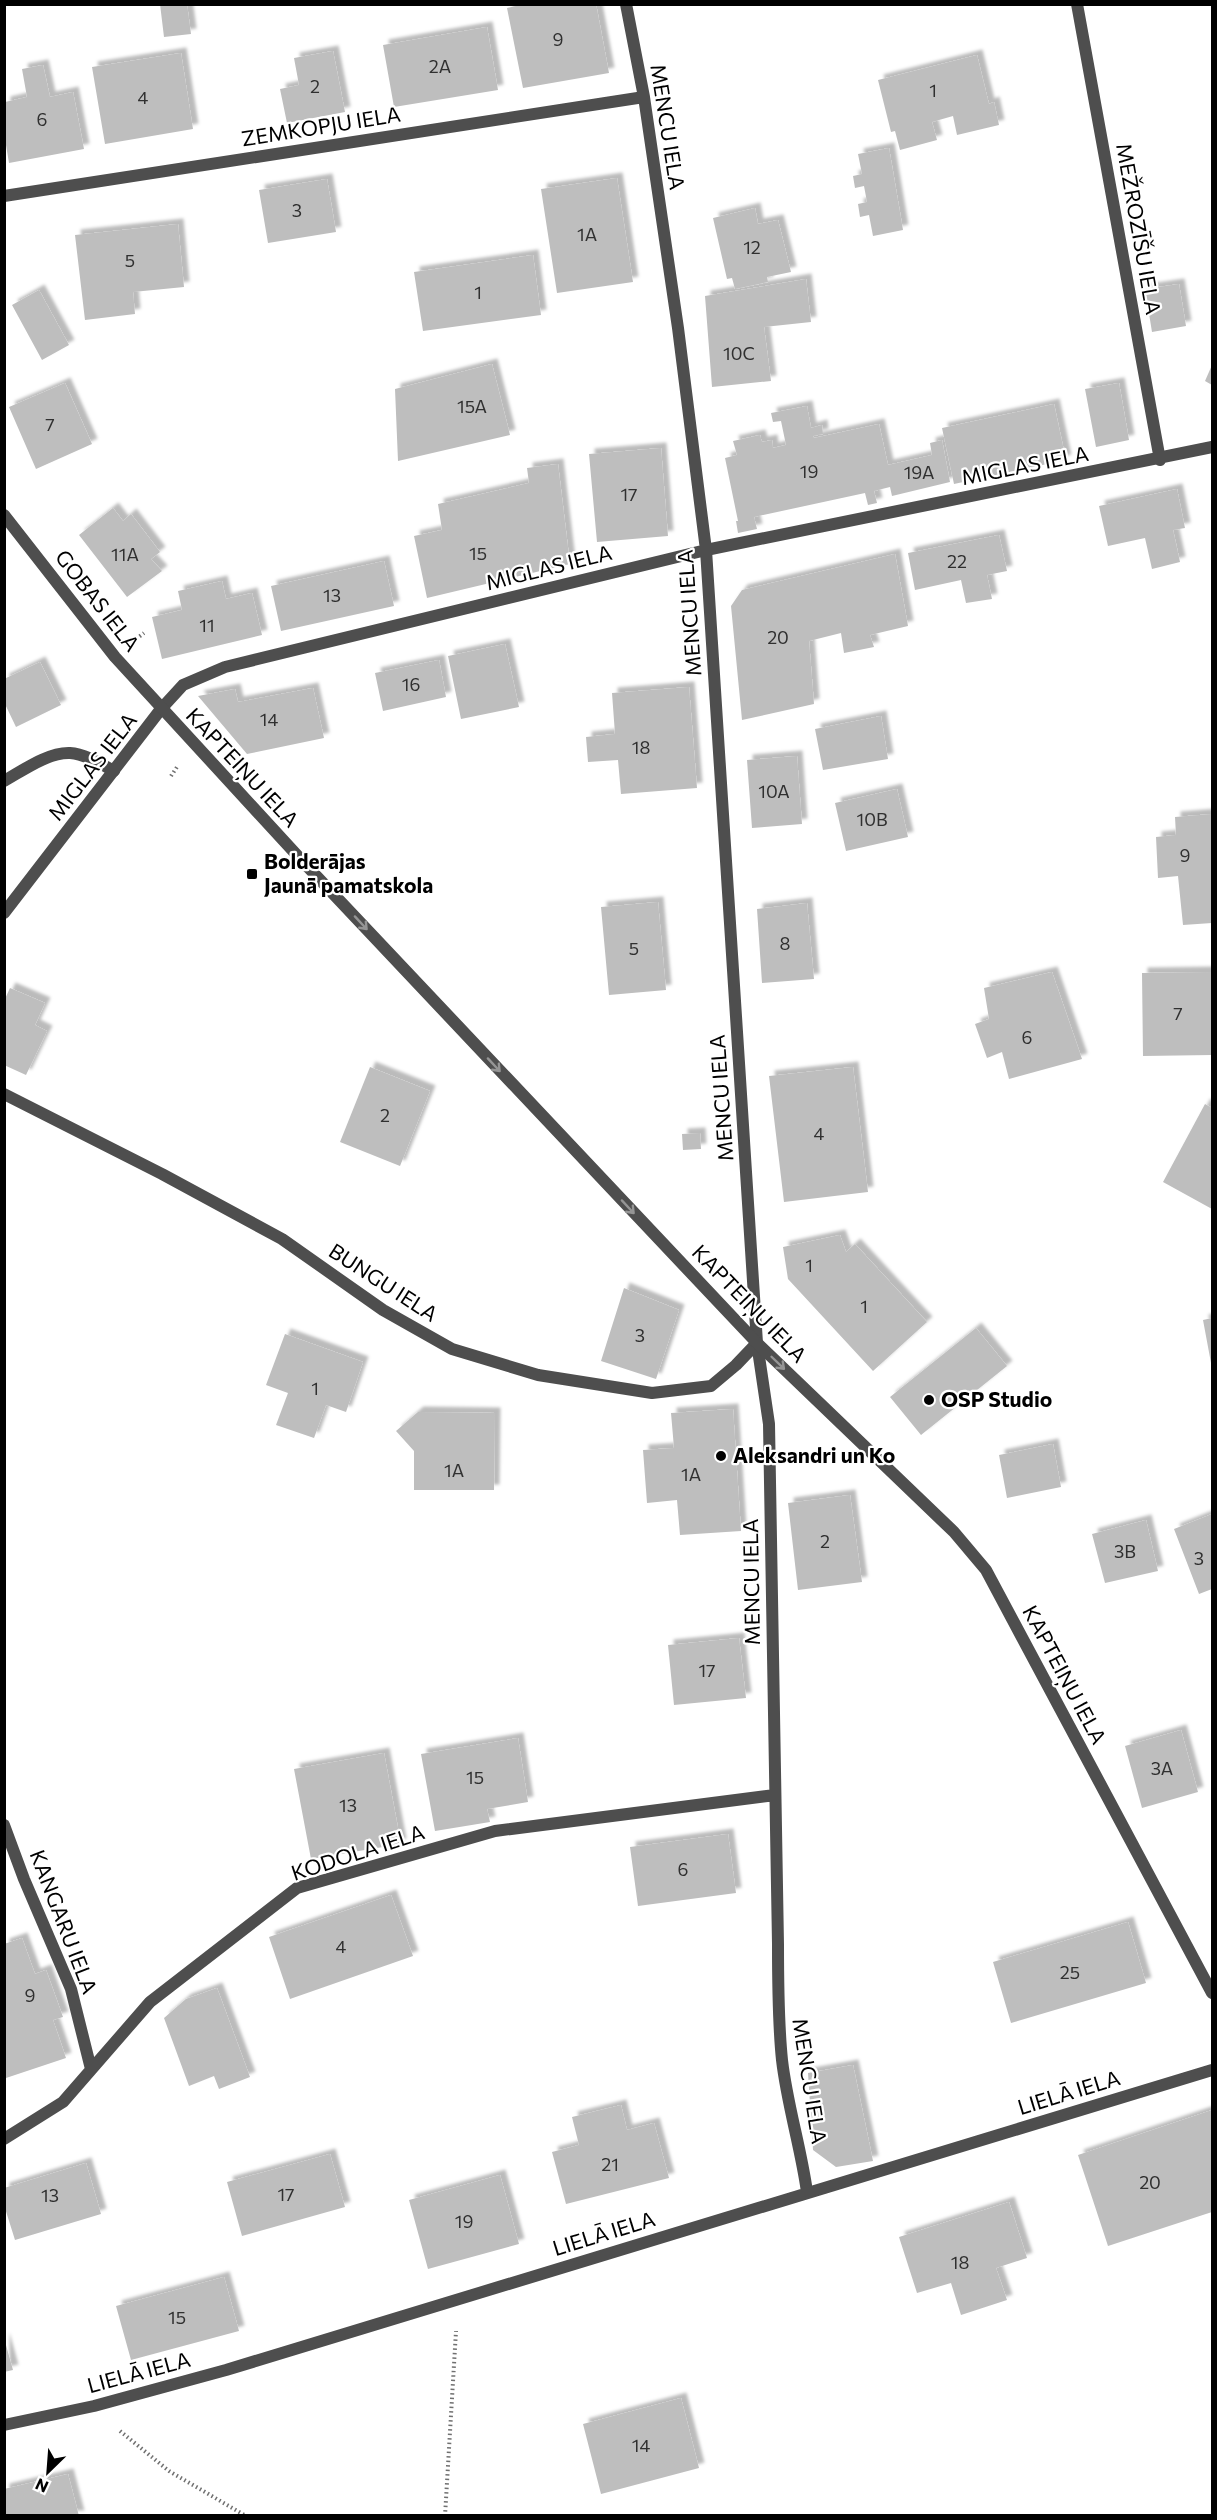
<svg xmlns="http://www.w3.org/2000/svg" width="1217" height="2520" viewBox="0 0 1217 2520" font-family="Commissioner,sans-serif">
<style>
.building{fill:#bebebe;filter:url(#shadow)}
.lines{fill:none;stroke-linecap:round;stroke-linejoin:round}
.path{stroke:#707070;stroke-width:4;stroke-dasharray:1.5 3;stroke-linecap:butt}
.pedestrian{stroke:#4e4e4e;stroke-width:12}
.minor{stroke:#4e4e4e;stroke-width:12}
.tertiary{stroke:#4e4e4e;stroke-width:12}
.oneway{stroke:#959595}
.poi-dot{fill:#000;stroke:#fff;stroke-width:2}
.labels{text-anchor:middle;stroke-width:4.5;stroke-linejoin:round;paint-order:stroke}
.number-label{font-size:18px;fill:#303030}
.street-label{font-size:21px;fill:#000;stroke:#fff}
.poi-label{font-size:21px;font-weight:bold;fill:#000;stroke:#fff;text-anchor:start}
</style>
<defs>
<filter id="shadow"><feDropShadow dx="5.5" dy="-5.5" stdDeviation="1.5" flood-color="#0004"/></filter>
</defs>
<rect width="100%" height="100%" fill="#fff"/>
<path class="building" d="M160 4H187L191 34 164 37Z
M525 4H596L609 73 523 88 507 8Z
M487 27 498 90 394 107 383 45Z
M333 51 345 112 287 123 280 89 299 85 294 58Z
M181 53 193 129 105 144 92 67Z
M977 55 989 104 994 102 999 125 957 135 953 116 932 122 937 140 900 150 895 131 891 132 878 80Z
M43 65 50 97 73 92 84 149 9 163 5 139V102L27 97 22 69Z
M889 148 903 230 873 236 869 215 860 217 858 204 867 202 864 186 855 188 853 176 862 174 858 154Z
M617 178 633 282 557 293 541 189Z
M327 179 336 232 268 243 259 190Z
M755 208 758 224 778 220 791 272 767 277 768 282 735 289 732 278 727 279 713 218Z
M178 224 184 287 133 292 135 314 85 320 75 235Z
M533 255 541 315 423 331 414 272Z
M806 279 811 322 764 327 771 381 712 387 705 296Z
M1179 284 1186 326 1152 332 1145 289Z
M39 290 69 345 42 360 12 305Z
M492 364 510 435 398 461 395 389Z
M1212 365V385L1205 381Z
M65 383 92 444 36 469 9 407Z
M1119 383 1129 440 1096 447 1085 389Z
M1054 404 1066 460 954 484 942 428Z
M807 406 811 428 822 425 823 434 813 436 814 438 879 424 888 465 932 455 930 443 942 440 950 482 892 496 890 487 874 491 877 503 868 505 865 493 754 517 757 529 738 533 736 521H738L725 458 737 455 733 441 760 435 762 442 772 440 773 448 786 445 781 421 773 422 771 413Z
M661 448 668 536 597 542 589 454Z
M558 464 570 564 427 598 414 536 442 530 438 504 529 483 527 468Z
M1177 489 1185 528 1173 530 1180 562 1152 569 1145 538 1108 546 1099 506Z
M113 508 123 521 131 514 160 552 151 559 162 571 127 597 79 535Z
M999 535 1007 571 987 575 992 599 966 603 961 580 915 590 908 553Z
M895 554 908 626 870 635 874 647 844 653 841 633 809 641 814 704 742 720 731 606 742 590Z
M384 561 394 606 281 631 271 586Z
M222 581 226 599 252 593 262 635 162 659 152 617 182 610 178 591Z
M505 644 519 707 461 719 448 656Z
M439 660 446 697 383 711 375 673Z
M40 662 61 705 16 727 4 702V679Z
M689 687 697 788 621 794 618 760 588 762 586 737 615 734 612 693Z
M313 688 324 738 247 754 198 696 235 689 238 702Z
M881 716 888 759 823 770 815 729Z
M797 756 802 824 752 828 747 760Z
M897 789 908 837 846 851 835 803Z
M1212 814V923L1183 925 1178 876 1158 878 1156 837 1176 835 1175 817Z
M658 902 666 990 609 995 601 907Z
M807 903 814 979 762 983 757 909Z
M1052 972 1082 1059 1009 1079 1002 1052 987 1058 975 1024 989 1019 984 988Z
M1212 972V1055L1143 1056 1142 973Z
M10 988 45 1003 35 1025 47 1031 26 1075 4 1065V1001Z
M370 1067 430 1091 400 1166 340 1142Z
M853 1067 868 1192 784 1202 769 1076Z
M1205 1104 1212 1108V1209L1163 1182Z
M700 1133 701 1149 683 1150 682 1134Z
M840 1235 846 1252 855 1244 927 1322 873 1371 788 1279 783 1247Z
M624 1288 679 1310 656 1379 601 1361Z
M1212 1318V1363H1211L1203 1320Z
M976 1328 1007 1366 921 1435 890 1397Z
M285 1334 363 1362 346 1412 326 1405 314 1438 276 1425 288 1393 266 1385Z
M733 1409 741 1531 680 1535 677 1500 647 1503 643 1450 674 1448 671 1413Z
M418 1412 495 1413 494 1490H414V1451L396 1431Z
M1053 1444 1061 1487 1007 1498 999 1455Z
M850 1495 862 1582 798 1590 788 1503Z
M1212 1514V1589L1199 1594 1174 1529Z
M1146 1520 1158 1571 1105 1583 1092 1534Z
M739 1638 746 1698 674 1705 668 1645Z
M1181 1730 1198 1792 1142 1808 1125 1746Z
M518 1738 528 1802 487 1809 490 1822 435 1831 421 1754Z
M384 1753 401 1844 311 1859 294 1769Z
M728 1834 736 1893 638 1906 630 1847Z
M391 1895 413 1956 290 1999 269 1937Z
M1128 1922 1146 1983 1011 2023 993 1962Z
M22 1938 35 1974 46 1970 63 2017 53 2020 66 2058 6 2078 4 1944Z
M217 1988 250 2077 219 2089 214 2076 189 2086 164 2018 186 1999Z
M853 2065 873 2161 836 2167 813 2150 808 2073Z
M621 2105 627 2130 654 2123 669 2178 566 2204 552 2152 579 2145 572 2117Z
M1212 2110V2212L1108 2246 1078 2155Z
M330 2154 345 2207 242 2236 227 2182Z
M86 2163 101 2214 15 2240 4 2205V2188Z
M500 2175 519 2244 428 2269 409 2200Z
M1009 2202 1027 2258 996 2268 1007 2300 961 2315 951 2283 917 2293 899 2237Z
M224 2277 239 2331 131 2360 116 2306Z
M4 2338 13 2370 4 2372Z
M681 2398 699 2468 601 2494 583 2424Z
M68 2474 79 2516H4V2489Z"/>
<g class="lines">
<path class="path" d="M136 639 144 633
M171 776 177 767
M120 2431 169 2471 246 2516
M445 2516 456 2331"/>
<path class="pedestrian" d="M4 781C22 771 48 752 70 753 85 754 101 764 114 771"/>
<path class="minor" d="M626 4 644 97 678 328 706 550 757 1343 769 1424 778 1944C778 1983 778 2021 782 2060 787 2104 801 2148 807 2192
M1077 4 1160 460
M4 196 644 97
M4 913 161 709 183 685 225 667 706 550 1212 447
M4 1094 162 1174 282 1239 383 1310 452 1349 538 1375 652 1393 711 1386 736 1365 757 1343
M4 1825 24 1879 71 1989 91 2069
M4 2139 63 2102 150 2002 297 1888 495 1831 775 1795
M4 2425 94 2406 226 2370 1212 2070"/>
<path class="tertiary" d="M4 515 115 657 306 865 757 1343 954 1532 986 1570 1212 1993"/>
</g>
<defs><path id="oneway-shaft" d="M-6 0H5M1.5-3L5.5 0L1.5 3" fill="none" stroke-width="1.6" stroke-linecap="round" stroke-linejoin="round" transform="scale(1.5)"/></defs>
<g class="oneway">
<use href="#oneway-shaft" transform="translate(361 923) rotate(47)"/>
<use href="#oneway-shaft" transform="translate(494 1065) rotate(47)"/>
<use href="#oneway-shaft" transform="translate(628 1207) rotate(47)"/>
<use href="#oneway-shaft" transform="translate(778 1363) rotate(44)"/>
</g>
<g class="poi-dot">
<rect x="246" y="868" width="12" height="12" rx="3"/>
<circle cx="929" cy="1400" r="6"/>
<circle cx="721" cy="1456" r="6"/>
</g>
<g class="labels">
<g class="number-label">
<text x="558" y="46">9</text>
<text x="440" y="73">2A</text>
<text x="315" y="93">2</text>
<text x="933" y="97">1</text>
<text x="143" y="104">4</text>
<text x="42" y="126">6</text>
<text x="297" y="217">3</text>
<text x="587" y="241">1A</text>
<text x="752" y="254">12</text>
<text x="130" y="267">5</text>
<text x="478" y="299">1</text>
<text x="739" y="360">10C</text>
<text x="472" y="413">15A</text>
<text x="50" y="431">7</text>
<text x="809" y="478">19</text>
<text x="919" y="479">19A</text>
<text x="629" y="501">17</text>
<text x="478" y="560">15</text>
<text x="125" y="561">11A</text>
<text x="957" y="568">22</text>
<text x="332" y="602">13</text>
<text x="207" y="632">11</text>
<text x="778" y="644">20</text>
<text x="411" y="691">16</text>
<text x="269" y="726">14</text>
<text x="641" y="754">18</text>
<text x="774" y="798">10A</text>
<text x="872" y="826">10B</text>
<text x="1185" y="862">9</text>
<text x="785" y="950">8</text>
<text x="634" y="955">5</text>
<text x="1178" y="1020">7</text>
<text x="1027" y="1044">6</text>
<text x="385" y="1122">2</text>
<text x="819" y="1140">4</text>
<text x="809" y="1272">1</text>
<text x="864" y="1313">1</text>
<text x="640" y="1342">3</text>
<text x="315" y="1395">1</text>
<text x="454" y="1477">1A</text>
<text x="691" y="1481">1A</text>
<text x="825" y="1548">2</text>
<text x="1125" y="1558">3B</text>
<text x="1199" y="1565">3</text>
<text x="707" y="1677">17</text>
<text x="1162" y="1775">3A</text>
<text x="475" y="1784">15</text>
<text x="348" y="1812">13</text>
<text x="683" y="1876">6</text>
<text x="341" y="1953">4</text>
<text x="1070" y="1979">25</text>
<text x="30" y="2002">9</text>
<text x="610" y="2171">21</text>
<text x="1150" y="2189">20</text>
<text x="286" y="2201">17</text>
<text x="50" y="2202">13</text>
<text x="464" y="2228">19</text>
<text x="960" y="2269">18</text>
<text x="177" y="2324">15</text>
<text x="641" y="2452">14</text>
</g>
<g class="street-label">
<text transform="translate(321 127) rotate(-9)" y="7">ZEMKOPJU IELA</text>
<text transform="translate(667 127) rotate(81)" y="7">MENCU IELA</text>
<text transform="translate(1138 229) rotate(80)" y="7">MEŽROZĪŠU IELA</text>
<text transform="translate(1025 466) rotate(-11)" y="7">MIGLAS IELA</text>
<text transform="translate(549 568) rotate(-14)" y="7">MIGLAS IELA</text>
<text transform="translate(97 601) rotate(52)" y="7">GOBAS IELA</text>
<text transform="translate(690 613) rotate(-94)" y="7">MENCU IELA</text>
<text transform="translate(93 767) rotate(-52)" y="7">MIGLAS IELA</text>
<text transform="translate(242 768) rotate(47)" y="7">KAPTEIŅU IELA</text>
<text transform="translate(722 1098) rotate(-94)" y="7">MENCU IELA</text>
<text transform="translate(383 1283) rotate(33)" y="7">BUNGU IELA</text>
<text transform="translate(749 1304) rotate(46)" y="7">KAPTEIŅU IELA</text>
<text transform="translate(752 1582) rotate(-91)" y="7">MENCU IELA</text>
<text transform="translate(1064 1675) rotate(62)" y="7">KAPTEIŅU IELA</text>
<text transform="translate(358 1853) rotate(-18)" y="7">KODOLA IELA</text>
<text transform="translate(63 1922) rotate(69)" y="7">KANGARU IELA</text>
<text transform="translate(809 2081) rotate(81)" y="7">MENCU IELA</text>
<text transform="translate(1069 2093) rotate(-17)" y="7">LIELĀ IELA</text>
<text transform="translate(604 2234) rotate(-17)" y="7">LIELĀ IELA</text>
<text transform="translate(139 2373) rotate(-15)" y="7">LIELĀ IELA</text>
</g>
<g class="poi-label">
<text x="264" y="869">Bolderājas<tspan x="264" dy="24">Jaunā pamatskola</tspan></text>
<text x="941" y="1407">OSP Studio</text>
<text x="733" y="1463">Aleksandri un Ko</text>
</g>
</g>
<rect width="1217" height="2520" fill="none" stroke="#000000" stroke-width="12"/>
<g transform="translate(48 2472) rotate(205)" stroke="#ffffff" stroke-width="4.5" paint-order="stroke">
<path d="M0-4.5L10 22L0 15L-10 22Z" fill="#000000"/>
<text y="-9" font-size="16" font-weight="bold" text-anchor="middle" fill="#000000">N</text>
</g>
</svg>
